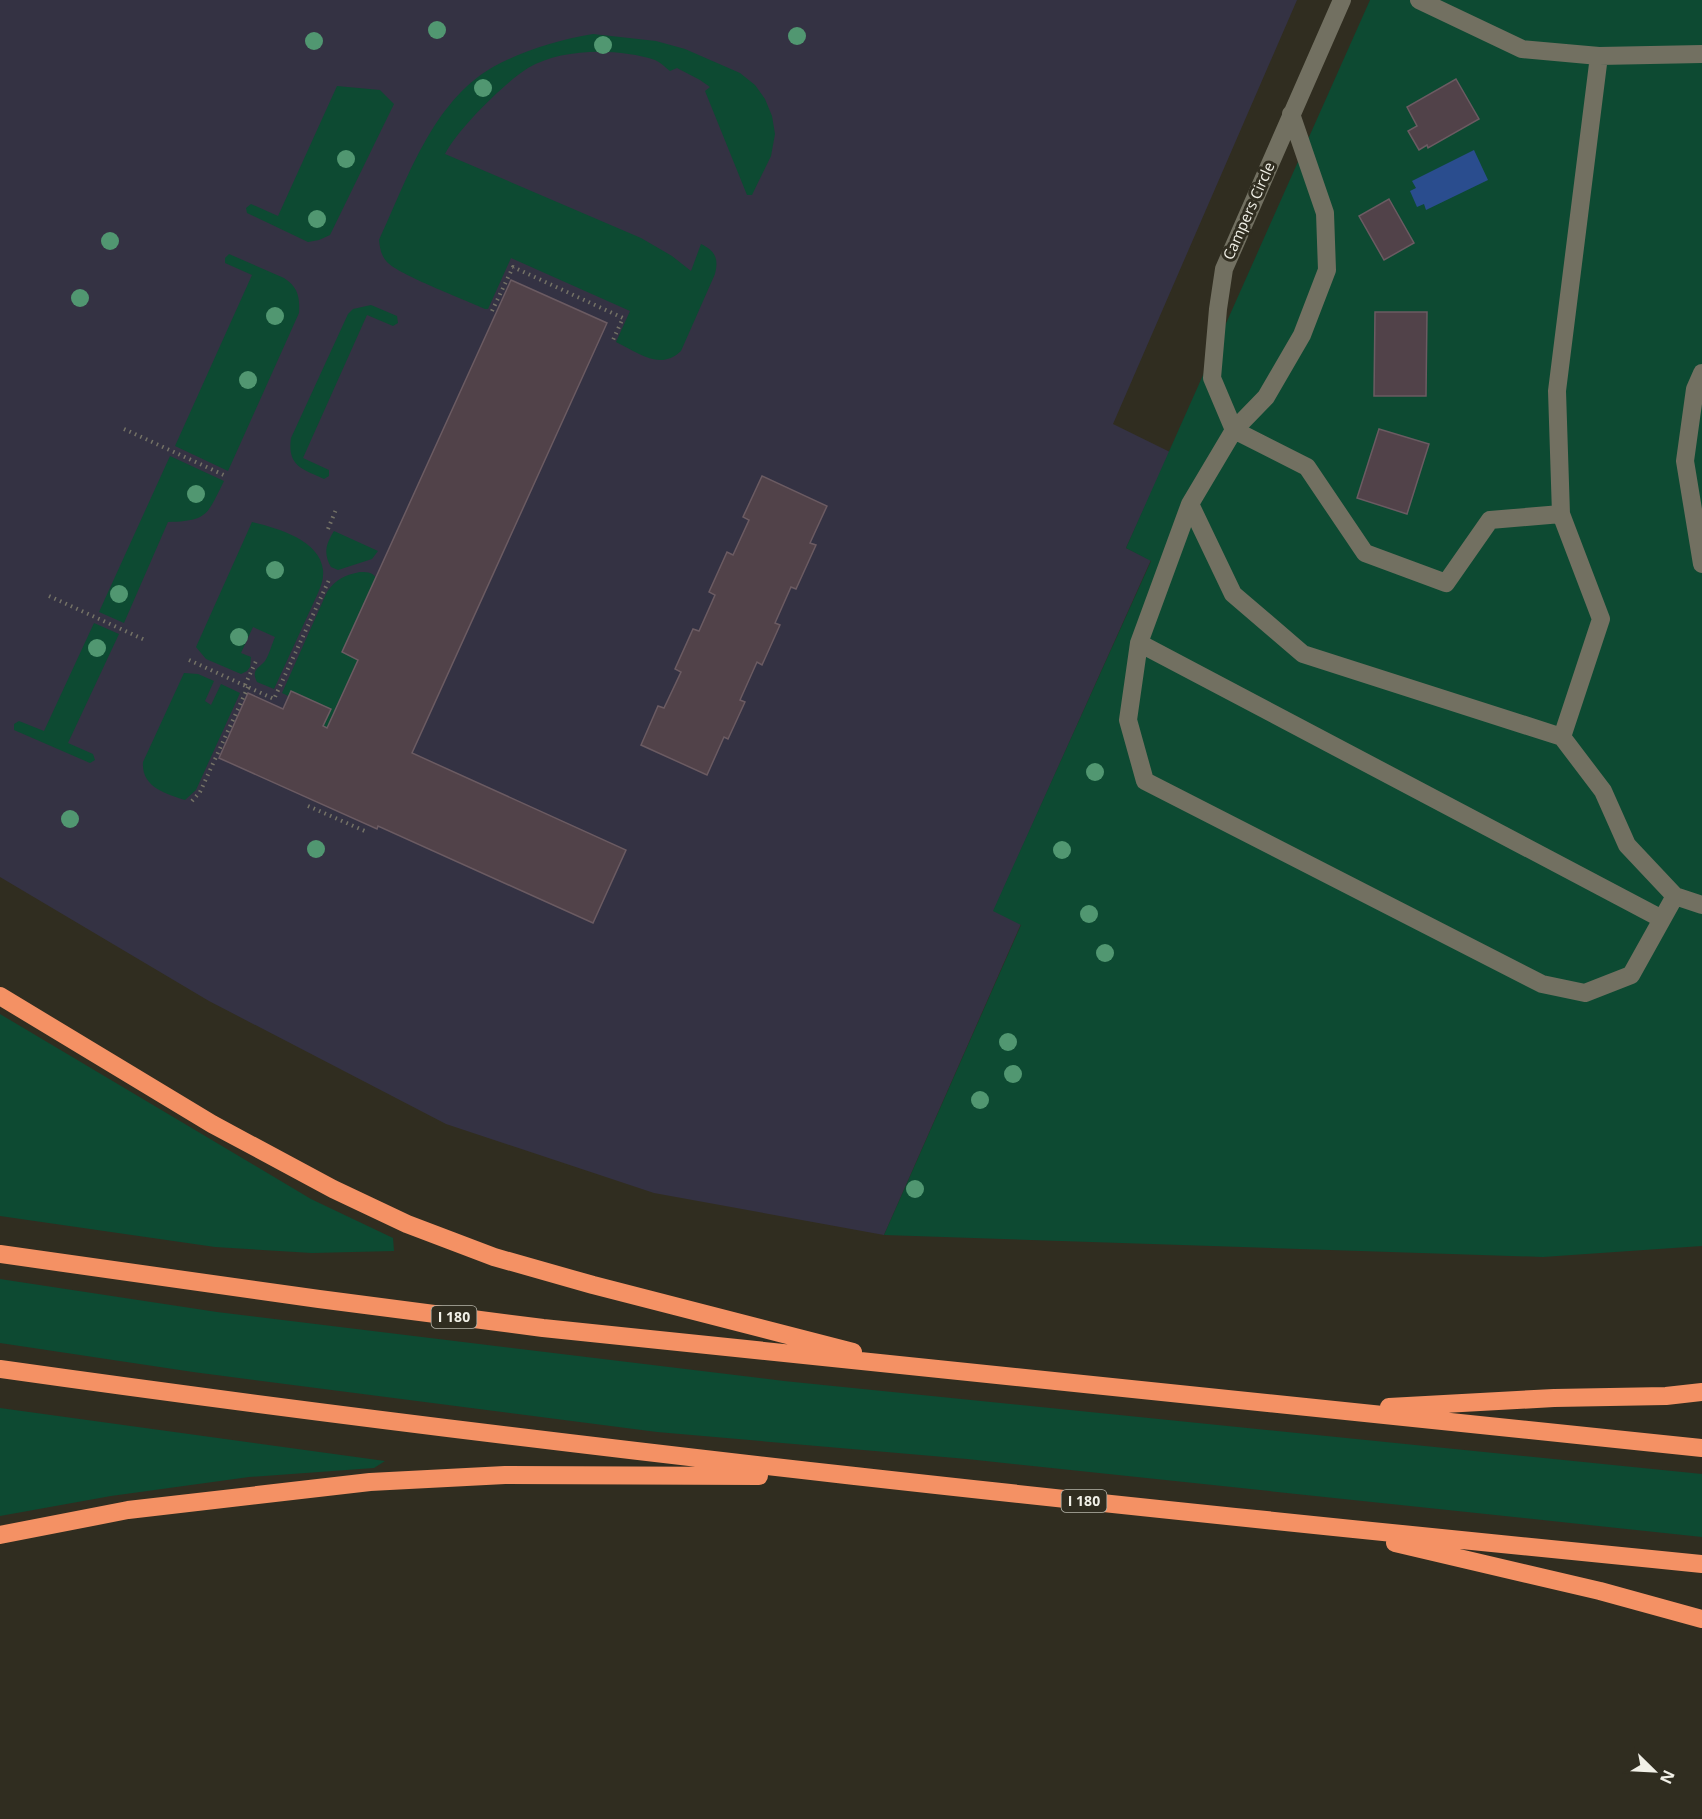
<svg xmlns="http://www.w3.org/2000/svg" width="1702" height="1819" viewBox="0 0 1702 1819" font-family="'Open Sans',sans-serif">
<style>
.industrial{fill:#343243}
.green{fill:#0d4a32}
.water{fill:#2a4d8e}
.building{fill:#514249;stroke:#6b5b62;stroke-width:1.5}
.lines{fill:none;stroke-linecap:round;stroke-linejoin:round}
.path{stroke:#747266;stroke-width:4;stroke-dasharray:1.5 4.5;stroke-linecap:butt}
.minor{stroke:#727061;stroke-width:18}
.highway{stroke:#f49164;stroke-width:18}
.tree{fill:#519771}
.labels{text-anchor:middle;stroke-width:6;stroke-linejoin:round;paint-order:stroke}
.shield{fill:#302d20;stroke:#b7b6ab;stroke-width:1.5}
.shield-label{font-size:14px;font-weight:bold;fill:#f1f0e7}
.street-label{font-size:15px;fill:#f1f0e7;stroke:#302d20}
</style>
<rect width="100%" height="100%" fill="#302d20"/>
<path class="industrial" d="M0 0H1297L1113 424 1170 452 1126 548 1151 560 994 910 1021 924 884 1235 654 1193 446 1124 209 1001 0 877Z"/>
<path class="green" d="M1370 0H1702V1246L1543 1257 884 1235 1021 925 993 911 1151 561 1126 548Z
M593 34 656 41 685 49 740 73 755 85 765 99 772 116 775 134 771 156 752 195H747L705 91 710 87 700 80 677 68 670 71C665 67 660 62 655 60 618 48 562 48 528 68 504 83 458 129 445 154L641 238 672 256 691 271 701 244C715 251 719 258 715 274L681 351C660 371 639 353 616 342L630 311 511 258 488 309H485C466 300 399 275 387 262 381 255 380 249 379 240 407 180 432 102 493 67 524 50 558 40 593 34Z
M337 86 380 90 394 104 330 235 319 240 308 242 247 213 246 208 251 204 278 216Z
M229 254 284 278C298 287 300 297 299 313L228 471 175 446 252 275 225 263V258Z
M371 305 397 316 398 323 393 326 367 315 303 458 329 470V476L324 479C302 469 287 466 291 438L348 314 353 309Z
M170 456 224 481C207 515 208 521 168 522L124 623 99 612Z
M252 522C277 528 320 540 323 570 324 578 321 586 318 593L274 689 257 682C251 670 258 669 265 661 269 655 272 644 275 637L253 627 241 653 251 657 250 667 247 671 241 674 206 659 196 647Z
M334 531 378 551 372 559 338 570 331 567C323 553 326 544 334 531Z
M360 572C369 572 374 572 377 581L346 654 358 660 327 728 323 726 328 715 282 693 327 592C336 579 345 575 360 572Z
M94 623 119 634 68 743 93 754 95 760 90 763 14 730V724L19 721 44 731Z
M184 673 198 674 214 681 205 701 211 705 221 684 240 693 196 790 185 800C166 794 141 787 143 762Z
M0 1014 311 1199 393 1238 394 1251 312 1253 215 1247 0 1216Z
M0 1279 217 1312 784 1381 1702 1474V1537L967 1459 657 1432 193 1372 0 1343Z
M0 1408 385 1461 374 1468 249 1477 111 1496 0 1516Z"/>
<path class="water" d="M1474 150 1488 180 1426 210 1424 204 1417 207 1410 191 1416 188 1412 181Z"/>
<path class="building" d="M1456 79 1479 119 1428 148 1427 145 1419 150 1408 131 1417 126 1407 107Z
M1389 199 1414 243 1384 260 1359 216Z
M511 280 607 323 412 753 626 850 593 923 378 826 377 829 219 758 248 693 283 709 291 691 331 709 323 726 327 728 358 660 342 652Z
M1375 312H1427L1426 396H1374Z
M1379 429 1429 444 1407 514 1357 498Z
M762 476 827 506 810 543 816 545 796 589 791 587 775 623 780 625 762 665 757 662 740 700 745 702 728 739 724 737 707 775 641 745 658 706 664 708 681 672 675 669 693 629 699 631 715 595 709 592 727 552 733 555 749 520 743 517Z"/>
<g class="lines">
<path class="path" d="M492 311 513 267 623 318 613 340
M124 429 226 476
M328 529 337 507
M49 596 145 640
M189 660 274 699 329 580
M245 685 257 659
M192 801 200 792 248 687
M308 806 367 832"/>
<path class="minor" d="M1342 0 1224 269 1218 309 1212 378 1234 430 1307 467 1365 553 1446 583 1490 520 1561 514
M1419 0 1522 49 1599 56
M1702 54 1599 56 1557 391 1561 514 1601 619 1562 737 1603 791 1627 845 1675 896 1702 905
M1291 114 1325 213 1327 270 1302 335 1266 397 1234 430 1190 504 1139 643 1128 720 1145 781 1542 984 1585 993 1631 975 1675 896
M1702 373 1695 389 1685 461 1702 564
M1190 504 1233 594 1303 654 1562 737
M1139 643 1662 919"/>
<path class="highway" d="M0 996 212 1124 333 1189 407 1224 494 1257 593 1285 853 1352
M0 1254 319 1299 543 1328 1702 1448
M0 1369C566 1449 1134 1508 1702 1564
M1389 1407 1554 1398 1666 1396 1702 1392
M0 1535 128 1510 370 1482 505 1475 759 1476
M1395 1543 1600 1591 1702 1619"/>
</g>
<g class="tree">
<circle cx="437" cy="30" r="9"/>
<circle cx="797" cy="36" r="9"/>
<circle cx="314" cy="41" r="9"/>
<circle cx="603" cy="45" r="9"/>
<circle cx="483" cy="88" r="9"/>
<circle cx="346" cy="159" r="9"/>
<circle cx="317" cy="219" r="9"/>
<circle cx="110" cy="241" r="9"/>
<circle cx="80" cy="298" r="9"/>
<circle cx="275" cy="316" r="9"/>
<circle cx="248" cy="380" r="9"/>
<circle cx="196" cy="494" r="9"/>
<circle cx="275" cy="570" r="9"/>
<circle cx="119" cy="594" r="9"/>
<circle cx="239" cy="637" r="9"/>
<circle cx="97" cy="648" r="9"/>
<circle cx="1095" cy="772" r="9"/>
<circle cx="70" cy="819" r="9"/>
<circle cx="316" cy="849" r="9"/>
<circle cx="1062" cy="850" r="9"/>
<circle cx="1089" cy="914" r="9"/>
<circle cx="1105" cy="953" r="9"/>
<circle cx="1008" cy="1042" r="9"/>
<circle cx="1013" cy="1074" r="9"/>
<circle cx="980" cy="1100" r="9"/>
<circle cx="915" cy="1189" r="9"/>
</g>
<g class="labels">
<g class="shield">
<rect x="431.5" y="1306" width="45" height="22" rx="4.5"/>
<rect x="1061.5" y="1490" width="45" height="22" rx="4.5"/>
</g>
<g class="shield-label">
<text x="454" y="1322">I 180</text>
<text x="1084" y="1506">I 180</text>
</g>
<g class="street-label">
<text transform="translate(1249 211) rotate(-66)" y="5">Campers Circle</text>
</g>
</g>
<g transform="translate(1654 1771) rotate(114)" stroke="#302d20" stroke-width="4.5" paint-order="stroke">
<path d="M0-4.5L10 22L0 15L-10 22Z" fill="#f1f0e7"/>
<text y="-9" font-size="16" font-weight="bold" text-anchor="middle" fill="#f1f0e7">N</text>
</g>
</svg>
